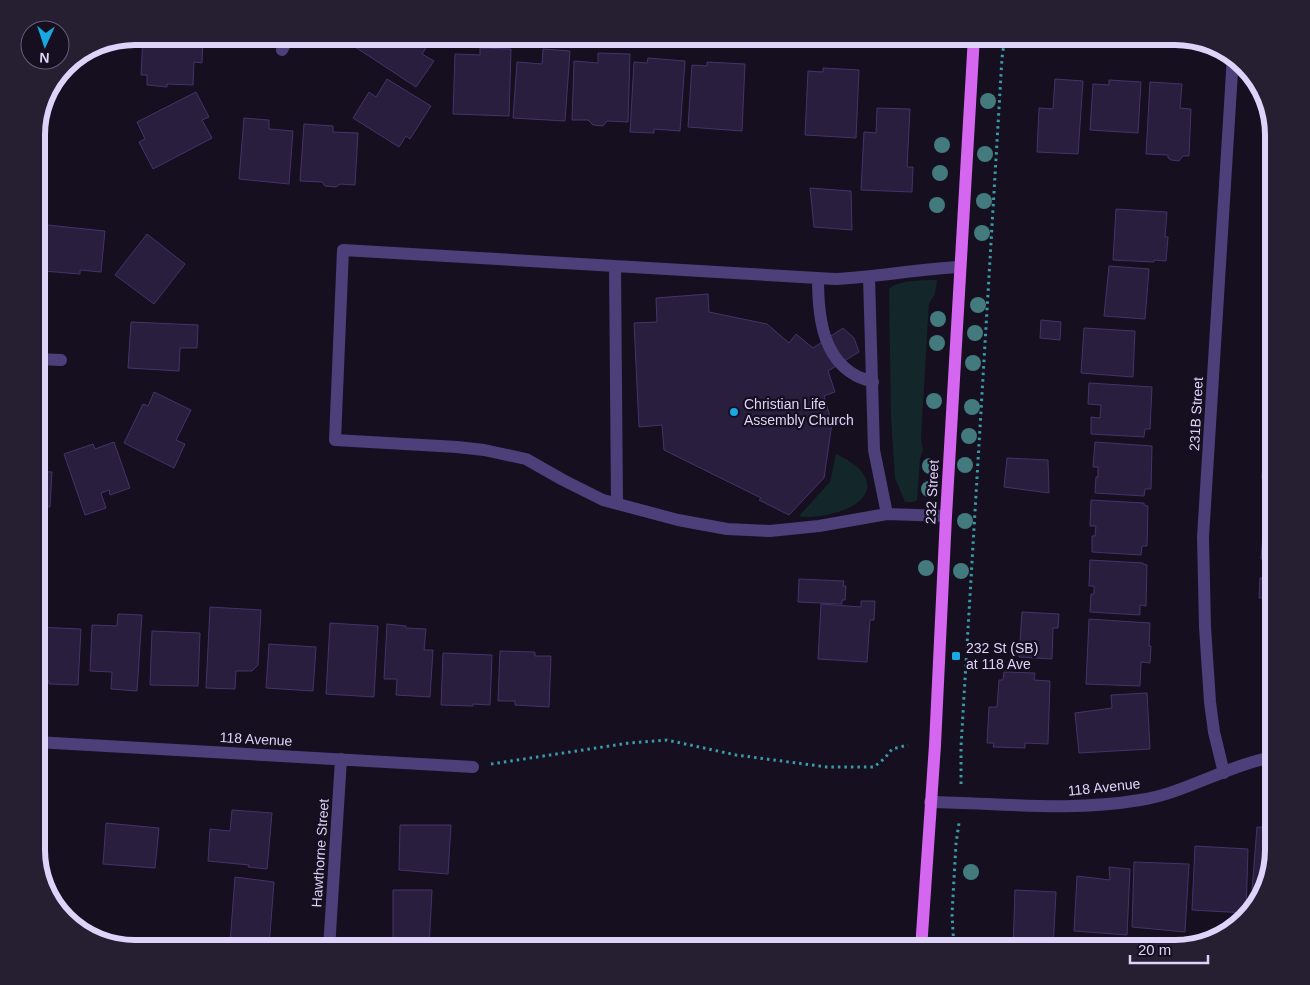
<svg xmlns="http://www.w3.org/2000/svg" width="1310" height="985" viewBox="0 0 1310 985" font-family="Helvetica,sans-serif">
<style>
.green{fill:#132629}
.building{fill:#2a1e3f;stroke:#473269}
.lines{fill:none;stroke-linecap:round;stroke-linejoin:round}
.path{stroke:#3b9aa7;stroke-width:3;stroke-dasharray:2.5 4;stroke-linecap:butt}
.minor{stroke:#4c3f7a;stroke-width:12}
.major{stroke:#d466ef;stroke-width:12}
.tree{fill:#427a7e}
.poi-dot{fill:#18a9e2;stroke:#150f20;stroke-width:2}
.labels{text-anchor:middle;stroke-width:4.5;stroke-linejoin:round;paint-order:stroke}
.poi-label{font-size:14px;fill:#dfd3fa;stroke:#150f20;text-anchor:start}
.street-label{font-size:14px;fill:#dfd3fa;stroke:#150f20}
.rim{fill:none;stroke:#dfd3fa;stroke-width:6}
</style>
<rect width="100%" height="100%" fill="#150f20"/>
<path class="green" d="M937 280 935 294 929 303 921 438 923 450 920 459 917 500 913 502H905L895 478 891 418 889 289C897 280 925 280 937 280Z
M836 454C883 475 875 506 826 515 817 516 808 519 799 516L830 482Z"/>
<path class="building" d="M143 36H203L202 63 194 62 193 85 167 84V87L147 85V75H141Z
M345 36H434L422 54 434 61 416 87 343 39Z
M480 48 511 49 509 116 453 114 455 54 480 55Z
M543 49 570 51 565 121 513 118 517 62 542 64Z
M598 53 630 54 628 122 607 121 603 126 593 125 588 120H572L574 61 598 63Z
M648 58 685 61 680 131 654 129V133L630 132 634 62 647 63Z
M707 62 745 64 742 131 688 127 692 65 707 66Z
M823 68 859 70 856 138 805 135 808 71 823 72Z
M387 79 431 106 410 139 406 136 399 147 353 118 369 92 376 97Z
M1055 79 1083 81 1078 154 1037 152 1039 108 1053 109Z
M1109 80 1141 82 1138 133 1090 130 1093 84 1109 85Z
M1150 82 1182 84 1180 108 1191 109 1189 156H1183L1179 161 1171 160 1168 158V155L1146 154Z
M196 92 209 117 202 120 212 138 153 169 139 142 145 139 137 122Z
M877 108 910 109 907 167H913L912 192 861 190 864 132 876 133Z
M40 115H43L41 134H36Z
M244 118 269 120V129L293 131 289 184 239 179Z
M304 124 333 126V132L358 133 355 185 340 184 336 187 325 186 322 182 300 181Z
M810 188 851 191 852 230 814 227Z
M1116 209 1167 212 1165 237H1168L1166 261 1154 260V262L1113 260Z
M47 225 105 231 101 272 80 270V274L43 271Z
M147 234 185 264 154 304 115 275Z
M1109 266 1149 269 1145 319 1104 316Z
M708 294 709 312 767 324 789 343 796 334 813 348 843 328 854 338 859 352 828 371 835 392 824 396 832 423 824 478 789 515 759 500 761 498 664 450 662 425 639 427 634 323 657 322 656 298Z
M1041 320 1061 322 1060 340 1040 338Z
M131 322 198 325 197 348H180L179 371 128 368Z
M1084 328 1135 331 1133 377 1081 373Z
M1089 383 1152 387 1150 429H1145L1144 437 1091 434V417L1100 418 1101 405 1088 404Z
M154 392 191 410 176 440 185 444 174 468 124 443 143 404 148 406Z
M1268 392 1274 393V444H1265Z
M114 442 130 488 110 495 109 490 101 493 106 508 85 515 64 454 93 444 95 449Z
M1095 442 1152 446 1151 489H1145L1144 496 1095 493 1096 477H1098V467H1093Z
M1269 451H1274V503L1264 502 1265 486H1268V480L1262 479 1263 460H1269Z
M1007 458 1048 460 1049 493 1004 487Z
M36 471 52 472 50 507 36 506Z
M1091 500 1144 503V505L1148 506 1147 546H1142L1141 555 1092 552V536H1095L1096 526H1090Z
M1265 510 1274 511V560L1261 559Z
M1090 560 1143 563V564L1147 565 1146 606 1140 605V615L1090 612 1091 594H1094V586H1089Z
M1264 568 1274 569V622L1263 621 1265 598H1259L1260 578H1264Z
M799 579 844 581 843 586H846L845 600H842V604L798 602Z
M861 601H875L874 620H870L867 662 818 659 821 604 861 607Z
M210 607 261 610 258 665 252 671H236L235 689 206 688Z
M1022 612 1059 614 1058 628H1053L1052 659 1019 657Z
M118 614 142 615 137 691 111 689 112 672 90 671 92 625 117 626Z
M1089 619 1150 623 1149 646H1151L1150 663 1141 662 1140 686 1086 684Z
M330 623 378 626 374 697 326 694Z
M387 624 406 626V628L426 629 424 650H433L430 697 396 695 397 679H384Z
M36 627 81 629 78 685 49 684V681H36Z
M1267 630H1274V687H1272L1273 677H1271L1272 660H1265Z
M152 631 200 633 198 686 150 685Z
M269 644 316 647 313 691 266 688Z
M500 651 535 652V656H551L549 707 515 705V701H498Z
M443 653 492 655 490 705 473 704V706L441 705Z
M1004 672 1035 673 1034 680 1050 681 1048 744 1025 743V748L993 747 994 743H987L989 707H997L999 680H1003Z
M1147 693 1150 749 1079 753 1075 713 1112 708 1111 695Z
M232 810 272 813 267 869 248 867 249 865 208 861 210 829 230 831Z
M106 823 159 828 155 868 103 864Z
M400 825H451L448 874 399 870Z
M1257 827 1274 828V851L1260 891 1252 890Z
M1195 846 1248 849 1246 913 1192 910Z
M1134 862 1189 864 1185 932 1132 927Z
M1109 867 1130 869 1127 935 1074 931 1077 876 1110 880Z
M235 877 274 882 269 947 230 943Z
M393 890H432L429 949H393Z
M1015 890 1056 892 1053 949H1013Z"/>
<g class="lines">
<path class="path" d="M491 764 629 743 667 740 736 755 827 767H874L885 758 892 749 908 745
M961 784V747L1002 58 1005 36
M954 949 952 914 956 844 959 823"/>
<path class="minor" d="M282 50 289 36
M615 266 617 504
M869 277 874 450 887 514
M818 278C818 312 821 356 855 375 860 378 867 380 873 382
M36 359 61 360
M946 516 887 514 819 526 770 531 727 529 678 520 603 500 563 480 526 459 484 450 457 447 335 440 343 250 835 279C877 277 918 269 960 267
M36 742 473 767
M1224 773 1214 732 1210 702 1205 627 1203 537 1233 56
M930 802C1000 803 1070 812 1140 800 1186 793 1227 765 1274 757
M329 949 341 759"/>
<path class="major" d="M921 949 935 745 946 516 974 36"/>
</g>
<g class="tree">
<circle cx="988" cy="101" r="8"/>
<circle cx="942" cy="145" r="8"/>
<circle cx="985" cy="154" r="8"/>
<circle cx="940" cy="173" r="8"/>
<circle cx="984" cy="201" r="8"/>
<circle cx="937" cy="205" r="8"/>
<circle cx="982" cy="233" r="8"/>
<circle cx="978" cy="305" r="8"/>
<circle cx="938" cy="319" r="8"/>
<circle cx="975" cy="333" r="8"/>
<circle cx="937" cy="343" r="8"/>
<circle cx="973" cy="363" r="8"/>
<circle cx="934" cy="401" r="8"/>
<circle cx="972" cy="407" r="8"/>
<circle cx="969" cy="436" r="8"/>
<circle cx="965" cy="465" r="8"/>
<circle cx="930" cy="466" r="8"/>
<circle cx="929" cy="489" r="8"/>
<circle cx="965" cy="521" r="8"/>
<circle cx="926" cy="568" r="8"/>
<circle cx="961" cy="571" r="8"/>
<circle cx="971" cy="872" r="8"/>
</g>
<g class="poi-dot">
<circle cx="734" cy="412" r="5"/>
<rect x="951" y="651" width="10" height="10" rx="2.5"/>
</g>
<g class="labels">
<g class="poi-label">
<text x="744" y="409">Christian Life<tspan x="744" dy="16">Assembly Church</tspan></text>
<text x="966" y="653">232 St (SB)<tspan x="966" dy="16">at 118 Ave</tspan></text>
</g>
<g class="street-label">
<text transform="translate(1196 414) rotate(-87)" y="5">231B Street</text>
<text transform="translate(932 492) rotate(-87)" y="5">232 Street</text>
<text transform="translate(256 739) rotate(3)" y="5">118 Avenue</text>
<text transform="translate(1104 787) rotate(-6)" y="5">118 Avenue</text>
<text transform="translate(320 853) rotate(-86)" y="5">Hawthorne Street</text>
</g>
</g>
<path d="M0 0H1310V985H0ZM135 45H1175A90 90 0 0 1 1265 135V850A90 90 0 0 1 1175 940H135A90 90 0 0 1 45 850V135A90 90 0 0 1 135 45Z" fill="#251f31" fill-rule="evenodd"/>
<path class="rim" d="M135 45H1175A90 90 0 0 1 1265 135V850A90 90 0 0 1 1175 940H135A90 90 0 0 1 45 850V135A90 90 0 0 1 135 45Z"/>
<g transform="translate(45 45) rotate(183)"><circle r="24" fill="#150f20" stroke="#665d77"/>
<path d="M0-4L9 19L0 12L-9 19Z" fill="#18a9e2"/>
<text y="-8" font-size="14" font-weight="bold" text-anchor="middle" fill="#dfd3fa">N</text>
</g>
<path d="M1130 955v8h78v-8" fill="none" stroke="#dfd3fa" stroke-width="2.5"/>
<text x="1138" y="955" font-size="15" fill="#dfd3fa" stroke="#150f20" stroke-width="4" paint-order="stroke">20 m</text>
</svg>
